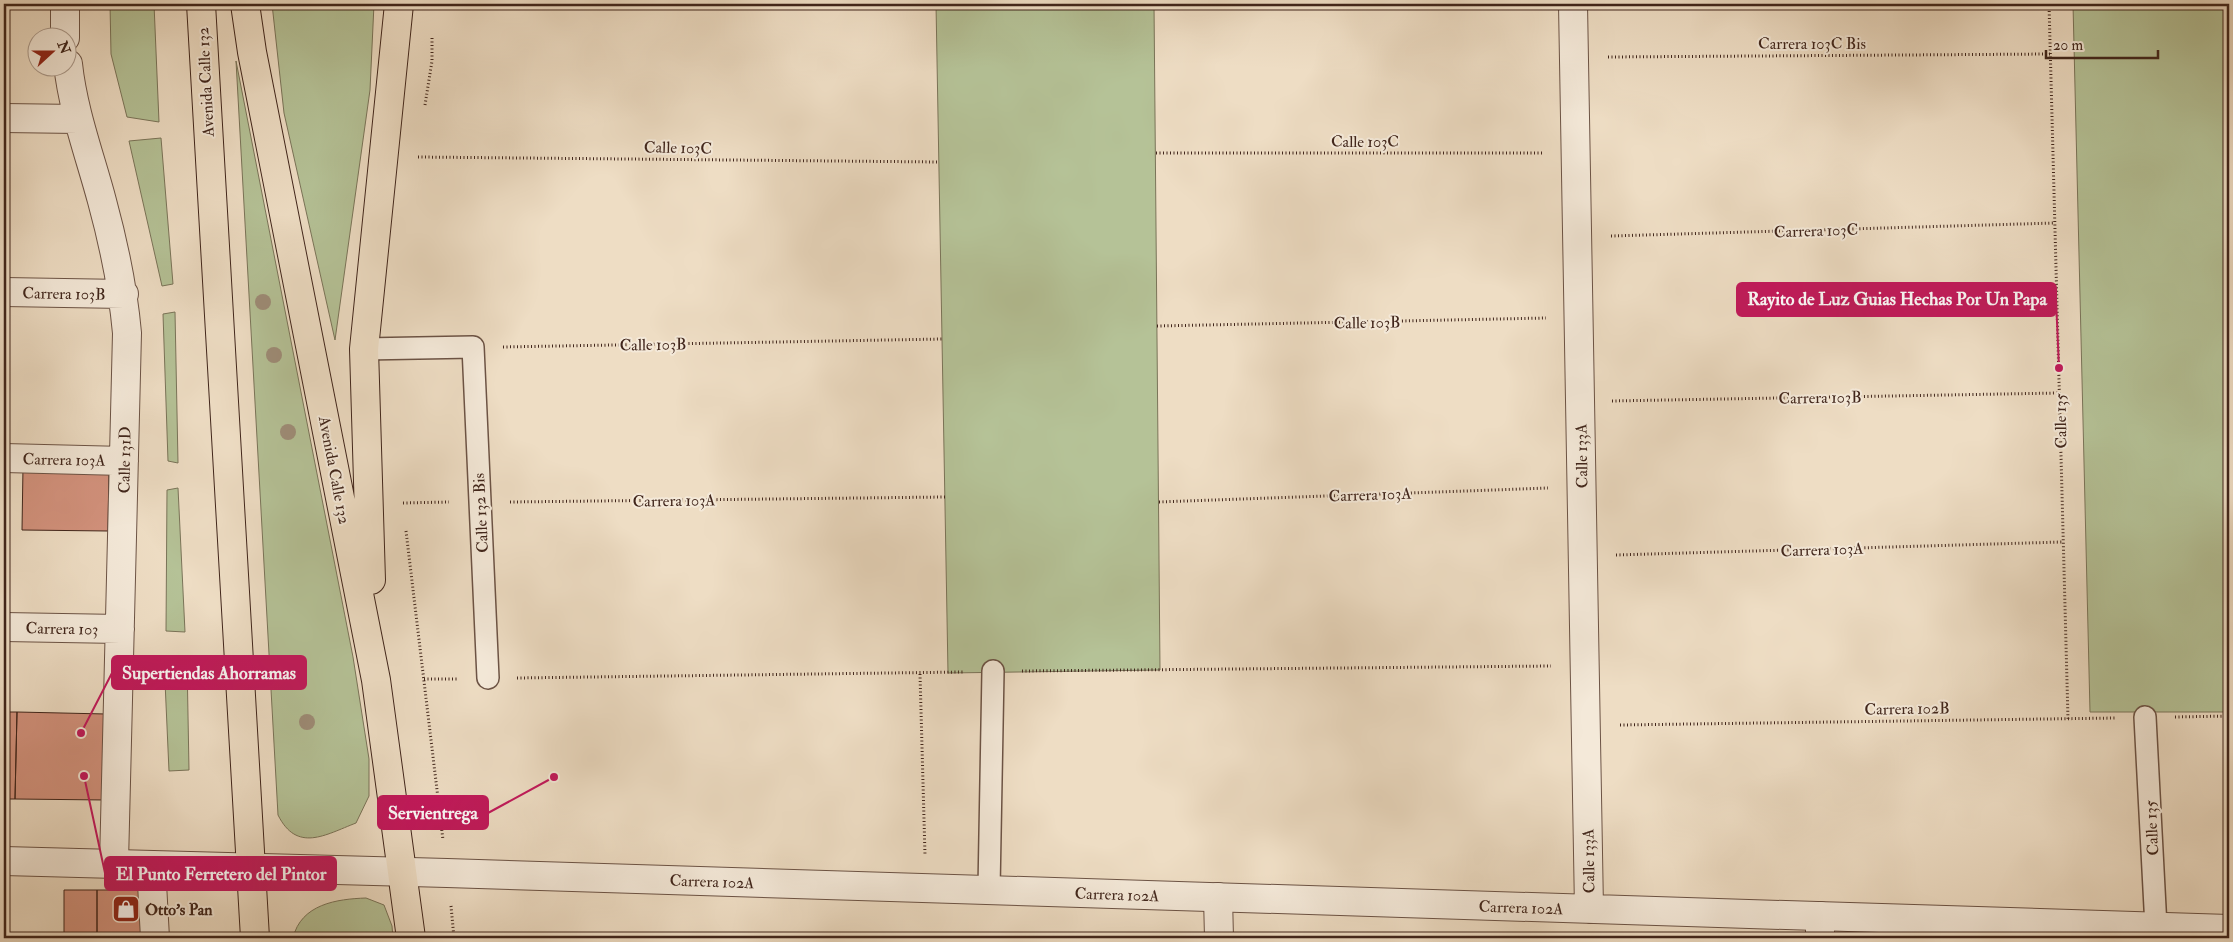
<svg xmlns="http://www.w3.org/2000/svg" width="2233" height="942" viewBox="0 0 2233 942" font-family="'IM FELL Double Pica',serif">
<style>
.green{fill:#b5c297;stroke:#7a7459}
.building{fill:#d3927d;stroke:#40251b}
.lines{fill:none;stroke-linecap:round;stroke-linejoin:round}
.service-casing{stroke:#6c5345;stroke-width:24}
.minor-casing{stroke:#6c5345;stroke-width:30}
.tertiary-casing{stroke:#6c5345;stroke-width:30}
.primary-casing{stroke:#40251b;stroke-width:30}
.path{stroke:#40251b;stroke-width:3;stroke-dasharray:1 2.5;stroke-linecap:butt}
.service{stroke:#f4e9d9;stroke-width:21}
.minor{stroke:#f4e9d9;stroke-width:28}
.tertiary{stroke:#f4e9d9;stroke-width:28}
.primary{stroke:#eeddc4;stroke-width:28}
.tree{fill:#9e8d78}
.labels{text-anchor:middle;stroke-width:4;stroke-linejoin:round;paint-order:stroke}
.street-label{font-size:16px;fill:#40251b;stroke:#f4e9d9}
.poi-label{font-size:16px;font-weight:bold;fill:#40251b;stroke:#f4e9d9;text-anchor:start}
.leader{fill:none;stroke:#c2185b;stroke-width:2}
.callout-dot{fill:#c2185b;stroke:#f4e9d9;stroke-width:2}
.callout{fill:#c2185b;stroke:#c2185b;stroke-width:2}
.callout-label{font-size:18px;text-anchor:middle;font-weight:bold;fill:#fff}
</style>
<rect width="100%" height="100%" fill="#eeddc4"/>
<filter id="stains"><feTurbulence type="fractalNoise" baseFrequency=".004" numOctaves="4"/><feColorMatrix values="0 0 0 0 .2 0 0 0 0 .09 0 0 0 0 .02 0 0 0 .5 -.17"/></filter>
<radialGradient id="worn" r=".72"><stop offset=".6" stop-color="#630" stop-opacity="0"/><stop offset="1" stop-color="#630" stop-opacity=".3"/></radialGradient>
<path class="green" d="M110 4H154L159 122 127 117 111 54Z
M272 4H374L370 90 335 340 284 113Z
M936 4H1154L1160 670 948 673Z
M2073 4H2229V712H2090Z
M236 61 353 657 369 759V796L356 823C325 835 297 853 278 815Z
M161 138 173 284 162 286 129 141Z
M175 312 178 463 168 461 163 314Z
M178 488 185 632 166 631 167 490Z
M164 659 187 661 189 770 169 771Z
M366 898 384 905 392 926 393 938H293C301 904 337 899 366 898Z"/>
<path class="building" d="M23 467 109 468 108 531 22 530Z
M4 712H17L15 799H4Z
M17 712 106 714V800L15 799Z
M64 890H97V938H64Z
M97 890H146V938H97Z"/>
<g class="lines">
<g class="service-casing">
<path id="service" d="M364 349 473 347 488 678
M2145 717 2156 927
M989 889 993 671"/>
</g>
<g class="minor-casing">
<path id="minor" d="M65 38V4
M68 64C73 111 90 156 102 201 114 245 123 288 127 333L114 863
M4 118 78 119
M4 292 124 294
M4 458 124 461
M4 627 120 629
M151 865 155 938
M1218 897 1219 938
M1820 916V938"/>
</g>
<g class="tertiary-casing">
<path id="tertiary" d="M1573 4 1589 909
M4 861 447 873 2229 929"/>
</g>
<g class="primary-casing">
<path id="primary" d="M201 4 255 938
M245 4 252 52 376 680 411 938
M371 580 364 349 399 4"/>
</g>
<path class="path" d="M2049 4 2068 719
M1608 57 2050 54
M425 105 432 61V37
M1156 153H1542
M418 157 939 162
M1611 236 2055 223
M1157 326 1546 318
M503 347 942 339
M1612 401 2059 393
M510 502 945 497
M1159 502 1548 488
M403 503 449 502
M406 531 443 840
M1616 555 2062 542
M1022 671 1551 666
M920 674 925 855
M517 678 963 672
M424 679H458
M2175 717 2229 716
M1620 725 2116 718
M451 906 454 938"/>
<use href="#service" class="service"/>
<use href="#minor" class="minor"/>
<use href="#tertiary" class="tertiary"/>
<use href="#primary" class="primary"/>
</g>
<g class="tree">
<circle cx="263" cy="302" r="8"/>
<circle cx="274" cy="355" r="8"/>
<circle cx="288" cy="432" r="8"/>
<circle cx="307" cy="722" r="8"/>
</g>
<defs>
<g id="shop-square" transform="scale(1.4375)"><rect x="-9" y="-9" width="18" height="18" rx="4" fill="#8f2418" stroke="#f4e9d9"/><path d="M-5-2.5h2.3a2.7 3.5 0 0 1 5.4 0H5L5.5 6h-11ZM-1.5-2.5h3a1.5 2.3 0 0 0-3 0Z" fill="#fff"/></g>
</defs>
<g fill-rule="evenodd">
<use href="#shop-square" x="126" y="909"/>
</g>
<g class="labels">
<g class="street-label">
<text x="1812" y="49">Carrera 103C Bis</text>
<text transform="translate(205 82) rotate(-93)" y="6">Avenida Calle 132</text>
<text x="1365" y="147">Calle 103C</text>
<text transform="translate(678 147) rotate(1)" y="6">Calle 103C</text>
<text transform="translate(1816 230) rotate(-2)" y="6">Carrera 103C</text>
<text transform="translate(64 293) rotate(1)" y="6">Carrera 103B</text>
<text transform="translate(1367 322) rotate(-1)" y="6">Calle 103B</text>
<text transform="translate(653 344) rotate(-1)" y="6">Calle 103B</text>
<text transform="translate(1820 397) rotate(-1)" y="6">Carrera 103B</text>
<text transform="translate(2060 421) rotate(-91)" y="6">Calle 135</text>
<text transform="translate(1581 456) rotate(-91)" y="6">Calle 133A</text>
<text transform="translate(64 459) rotate(1)" y="6">Carrera 103A</text>
<text transform="translate(124 460) rotate(-89)" y="6">Calle 131D</text>
<text transform="translate(335 470) rotate(79)" y="6">Avenida Calle 132</text>
<text transform="translate(1370 494) rotate(-2)" y="6">Carrera 103A</text>
<text transform="translate(674 500) rotate(-1)" y="6">Carrera 103A</text>
<text transform="translate(480 513) rotate(-93)" y="6">Calle 132 Bis</text>
<text transform="translate(1822 549) rotate(-2)" y="6">Carrera 103A</text>
<text transform="translate(62 628) rotate(1)" y="6">Carrera 103</text>
<text transform="translate(1907 708) rotate(-1)" y="6">Carrera 102B</text>
<text transform="translate(2151 828) rotate(-93)" y="6">Calle 135</text>
<text transform="translate(1588 861) rotate(-91)" y="6">Calle 133A</text>
<text transform="translate(712 881) rotate(2)" y="6">Carrera 102A</text>
<text transform="translate(1117 894) rotate(2)" y="6">Carrera 102A</text>
<text transform="translate(1521 907) rotate(2)" y="6">Carrera 102A</text>
</g>
<g class="poi-label">
<text x="145" y="915">Otto's Pan</text>
</g>
</g>
<path class="leader" d="M2059 368L2056 299M81 733L112 673M554 777L488 813M84 776L105 873"/>
<g class="callout-dot">
<circle cx="2059" cy="368" r="5"/>
<circle cx="81" cy="733" r="5"/>
<circle cx="554" cy="777" r="5"/>
<circle cx="84" cy="776" r="5"/>
</g>
<g class="callout">
<rect x="1737" y="283" width="319" height="33" rx="5"/>
<rect x="112" y="656" width="194" height="33" rx="5"/>
<rect x="378" y="796" width="110" height="33" rx="5"/>
<rect x="105" y="857" width="231" height="33" rx="5"/>
</g>
<g class="callout-label">
<text x="1897" y="305">Rayito de Luz Guias Hechas Por Un Papa</text>
<text x="209" y="679">Supertiendas Ahorramas</text>
<text x="433" y="819">Servientrega</text>
<text x="221" y="880">El Punto Ferretero del Pintor</text>
</g>
<rect width="2233" height="942" fill="none" stroke="#eeddc4" stroke-width="20"/>
<rect x="5" y="5" width="2223" height="932" fill="none" stroke="#40251b" stroke-width="2.5"/>
<rect x="10" y="10" width="2213" height="922" fill="none" stroke="#40251b"/>
<g transform="translate(52 52) rotate(69)"><circle r="24" fill="#f4e9d9" stroke="#ac9b8d"/>
<path d="M0-4L9 19L0 12L-9 19Z" fill="#8f2418"/>
<text y="-8" font-size="14" font-weight="bold" text-anchor="middle" fill="#40251b">N</text>
</g>
<path d="M2046 50v8h112v-8" fill="none" stroke="#40251b" stroke-width="2.5"/>
<text x="2053" y="50" font-size="15" fill="#40251b" stroke="#f4e9d9" stroke-width="4" paint-order="stroke">20 m</text>
<rect width="100%" height="100%" filter="url(#stains)"/>
<rect width="100%" height="100%" fill="url(#worn)"/>
</svg>
